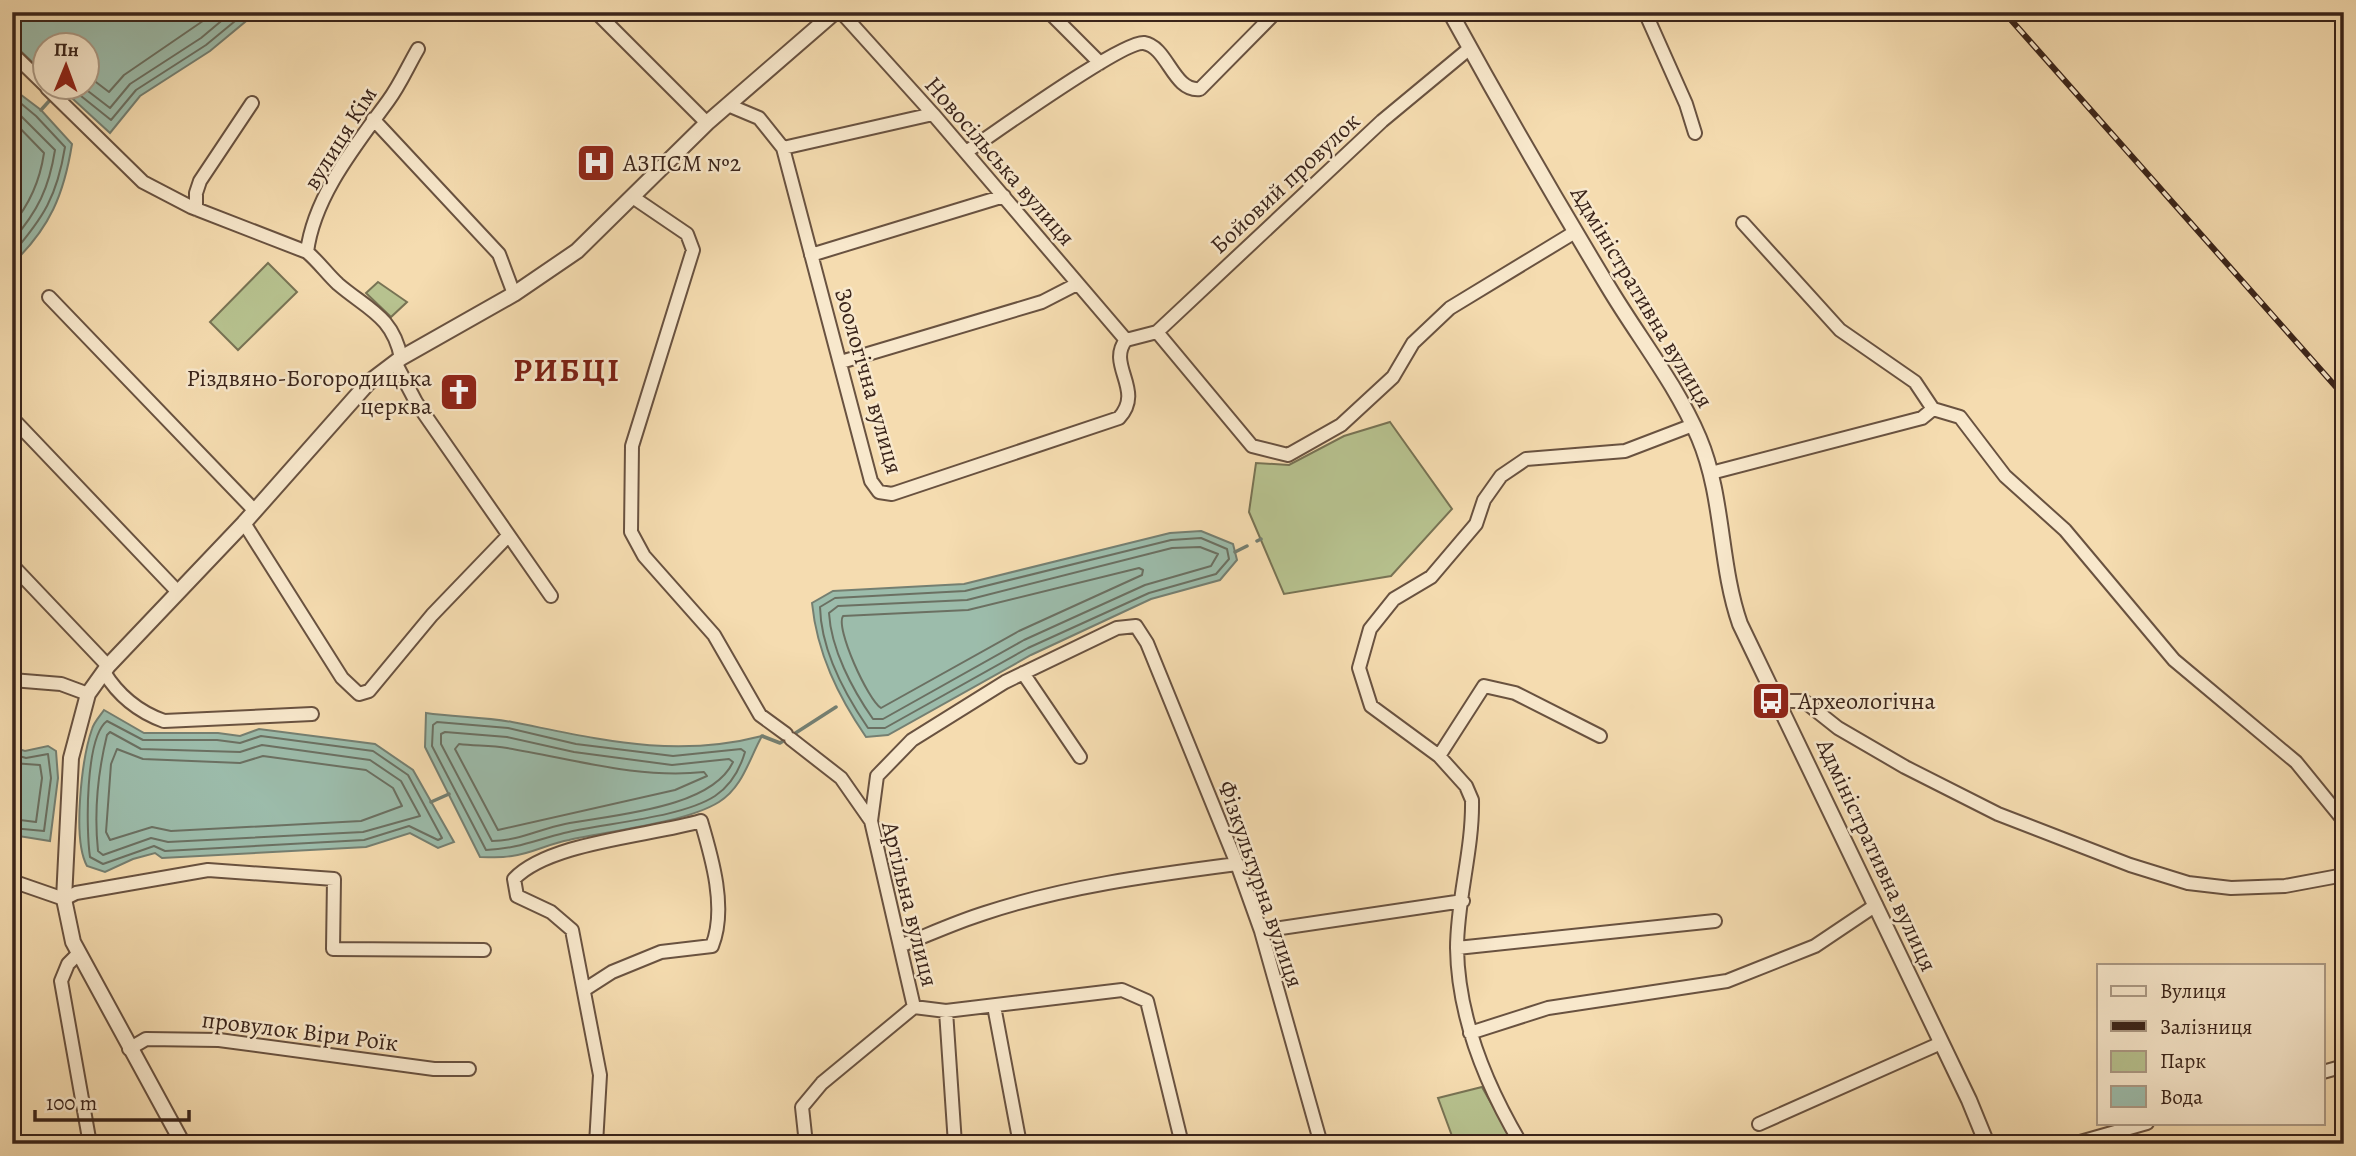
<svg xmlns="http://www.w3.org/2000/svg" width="2356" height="1156" viewBox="0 0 2356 1156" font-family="Alegreya,serif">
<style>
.green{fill:#b7c28f;stroke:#787354;stroke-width:2}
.water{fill:#9cbcab;stroke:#757f71;stroke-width:2}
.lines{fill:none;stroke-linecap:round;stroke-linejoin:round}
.shore{stroke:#6b7062;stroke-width:2}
.stream{stroke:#757f71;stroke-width:3.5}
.minor-casing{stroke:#695240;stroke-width:16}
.tertiary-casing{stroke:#695240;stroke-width:18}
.minor{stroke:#f8e8cc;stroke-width:12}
.tertiary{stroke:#f8e8cc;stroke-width:14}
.rail-casing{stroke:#3a241a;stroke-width:6}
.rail{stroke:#f8e8cc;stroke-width:3.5;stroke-dasharray:10;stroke-linecap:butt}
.labels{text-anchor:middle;stroke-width:5;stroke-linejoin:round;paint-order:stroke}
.street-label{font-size:24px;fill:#3a241a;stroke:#f8e8cc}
.poi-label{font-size:24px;fill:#3a241a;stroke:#f8e8cc;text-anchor:start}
.district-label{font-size:32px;font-weight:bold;letter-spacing:2px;fill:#7a1f14;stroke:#f8e8cc}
</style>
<rect width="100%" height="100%" fill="#f5dcb0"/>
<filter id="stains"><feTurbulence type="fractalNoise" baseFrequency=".00286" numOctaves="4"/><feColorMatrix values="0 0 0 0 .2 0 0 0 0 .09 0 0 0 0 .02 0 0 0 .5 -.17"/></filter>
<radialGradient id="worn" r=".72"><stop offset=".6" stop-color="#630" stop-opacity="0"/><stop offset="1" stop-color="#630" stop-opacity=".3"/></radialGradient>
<path class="green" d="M268 263 297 292 238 350 210 322Z
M378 282 407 302 391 317 366 293Z
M1390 422 1452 509 1391 576 1284 594 1249 512 1256 463 1289 465 1344 436Z
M1482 1087 1514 1144H1455L1438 1098Z"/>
<path class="water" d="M12 12H257L210 51 140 96 110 133 61 88H88V46H46L45 74 12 43Z
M12 88 41 110 72 144C64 194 50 228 12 264Z
M1201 531 1233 544 1237 560 1220 580 1151 599 1031 655 888 735 866 737C838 696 817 653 812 603L833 591 964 584 1170 533Z
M104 710 144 733H218L240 736 259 729 375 744 413 770 454 842 438 848 410 833 366 847 162 858 155 853 133 859 105 872 87 866C72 839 82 758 92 729 94 722 100 716 104 710Z
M426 713C454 717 485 717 512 722 599 739 673 759 762 736 749 759 743 787 719 802 685 823 609 831 569 840 550 843 531 854 512 856 502 858 491 857 480 857L425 747Z
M48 746 56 751 58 778 50 841 12 835V747L25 751Z"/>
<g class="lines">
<path class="shore" d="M88 76 109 92 124 75 216 12
M71 88 111 120 136 90 206 45 246 12
M84 88 110 108 130 84 201 38 232 12
M12 96 36 116 65 147C57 196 44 217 12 254
M12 107 55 150C49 188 38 211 12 241
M12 120 44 153C40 180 30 204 12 225
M1201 538 1227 549 1229 559 1216 574 1149 593 1028 648 885 728H868C844 693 821 650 820 607L835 598 965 591 1171 540Z
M1200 547 1218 554 1211 566 1145 585 1024 640 883 719H873C852 689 831 649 829 613L838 606 967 600 1172 548Z
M1139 568 1143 570 1142 575 1019 631 881 708C868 700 835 628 843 616L968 610Z
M107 721 143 740H217L240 743 261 736 373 751 408 775 442 838 438 840 409 826 364 840 165 851 154 846 103 864 90 857C86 830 85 737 107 721Z
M437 722 508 728 576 744 673 756 741 749 745 752C740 769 730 786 715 796 681 818 605 823 564 833 536 840 516 849 486 850L432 746 433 725Z
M110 732 141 749 240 752 262 745 370 760 401 781 420 816 363 832 168 842 151 838 103 855 98 851C94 813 98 772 107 735Z
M445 732 507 737 574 752 672 765 729 759 733 762C711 809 611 815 565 824 540 829 518 841 492 841L441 744V734Z
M459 744C475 746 491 745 507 748 573 759 637 779 704 772L707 776 675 790 498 830 455 749Z
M117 749 143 759 240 763 263 756 366 770 393 788 402 806 361 821 171 831 152 827 110 840 106 832 111 764Z
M12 754 26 758 48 754 51 778 44 831 12 828
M12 763 40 765 42 778 36 822 12 819"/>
<path class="stream" d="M12 85 15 68
M41 110 51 99
M1257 541 1261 539
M1235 552 1247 546
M762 736 780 743 836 707
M431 802 449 794"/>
<g class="minor-casing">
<path id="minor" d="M596 12 707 123
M841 12 933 114 1126 340
M1049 12 1100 63
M1645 12 1686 104 1695 133
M12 53 46 86
M47 88 143 182 191 207 307 252C319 262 327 274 338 284 367 309 393 316 401 358
M728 105 759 118 783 148 871 481 879 492 892 494 1119 418C1145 390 1106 365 1126 340
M373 119 499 254 514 294
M783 148 933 114
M966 152C992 135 1123 40 1144 43 1168 47 1173 92 1200 89L1276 12
M634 198 687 234 693 250 632 446 631 532 644 556 714 635 760 715 786 734
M196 209V193L200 181 252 103
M1743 223 1840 330 1915 382 1933 409
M307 252C314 196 356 145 388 101 400 85 408 66 418 49
M811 255 1004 196
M49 297 255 511
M1157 332 1252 446 1288 455 1341 425 1393 377 1413 343 1450 308 1575 232
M1126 340 1157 332 1382 121 1470 48
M395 362 416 402 551 596
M841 362 1042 302 1077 284
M12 418 178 592
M1711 473 1922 418 1933 409 1960 417 2005 476 2065 530 2174 660 2296 762 2344 821
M244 523 342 678 359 694 369 691 432 615 508 536
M12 565 108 666
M104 672C118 695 139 712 164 721L312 714
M1023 673 1080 757
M12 680 61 684 88 694
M1778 701H1804L1838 728 1905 767 1998 814 2130 865 2188 883 2231 888 2285 886 2344 875
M791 739 841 778 871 821 914 1007 822 1083 802 1107 806 1144
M1439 756 1484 686 1515 693 1600 736
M871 821 877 776 912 740 1005 682 1117 628 1136 626 1147 643 1237 864 1261 931 1321 1144
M12 881 64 899 76 893 208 870 334 879 333 949 484 950
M1261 931 1463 901
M900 946C928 935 956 922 985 913 1066 886 1153 875 1237 864
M1457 948 1715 921
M77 955 68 964 61 981 90 1144
M584 990 612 972 661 952 712 946C727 909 712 858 701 821 650 836 549 842 514 879L517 896 551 912 572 930 600 1075 596 1144
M994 1006 1020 1144
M914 1007 946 1011 1122 990 1147 1001 1182 1144
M946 1011 955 1144
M1470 1033 1548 1008 1727 981 1815 946 1876 905
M129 1049 146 1039 219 1040 434 1069H469
M2323 1072 2344 1066
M1759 1124 1941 1043
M1521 1144C1486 1085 1458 1018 1457 948 1457 899 1473 850 1472 800L1466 786 1439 756 1371 706 1359 668 1370 629 1394 599 1431 577 1476 524 1484 500 1501 476 1526 459 1625 451 1693 425
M2073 1144 2147 1123"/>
</g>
<g class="tertiary-casing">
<path id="tertiary" d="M1450 12C1501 105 1554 197 1609 288 1639 338 1676 384 1699 438 1724 497 1719 564 1740 624L1969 1100 1987 1144
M183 1144 73 942 64 899 71 758 88 694 108 666 244 523 368 383 401 358 514 294 577 251 707 123 835 12"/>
</g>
<use href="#minor" class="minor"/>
<use href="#tertiary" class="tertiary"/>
<g class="rail-casing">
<path id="rail" d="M2004 12 2344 396"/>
</g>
<use href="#rail" class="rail"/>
</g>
<defs>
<g id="hospital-square" transform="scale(2.0125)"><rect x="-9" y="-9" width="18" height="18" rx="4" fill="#8f2418" stroke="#f8e8cc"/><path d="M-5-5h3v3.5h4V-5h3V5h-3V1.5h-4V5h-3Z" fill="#fff"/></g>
<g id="church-square" transform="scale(2.0125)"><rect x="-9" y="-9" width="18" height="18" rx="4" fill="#8f2418" stroke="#f8e8cc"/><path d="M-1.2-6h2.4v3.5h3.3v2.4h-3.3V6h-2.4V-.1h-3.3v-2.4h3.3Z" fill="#fff"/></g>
<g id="bus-square" transform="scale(2.0125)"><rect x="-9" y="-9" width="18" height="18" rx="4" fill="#8f2418" stroke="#f8e8cc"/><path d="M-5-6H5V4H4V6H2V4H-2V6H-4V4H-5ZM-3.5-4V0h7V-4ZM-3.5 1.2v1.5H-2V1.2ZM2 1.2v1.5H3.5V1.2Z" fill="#fff"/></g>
</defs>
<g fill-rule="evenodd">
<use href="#hospital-square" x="596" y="163"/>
<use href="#church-square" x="459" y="392"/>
<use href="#bus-square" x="1771" y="701"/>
</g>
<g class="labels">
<g class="street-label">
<text transform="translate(340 138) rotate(-58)" y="8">вулиця Кім</text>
<text transform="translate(1000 161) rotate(49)" y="8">Новосільська вулиця</text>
<text transform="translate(1285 183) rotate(-43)" y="8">Бойовий провулок</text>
<text transform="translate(1642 297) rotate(59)" y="8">Адміністративна вулиця</text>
<text transform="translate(869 381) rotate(74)" y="8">Зоологічна вулиця</text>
<text transform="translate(1877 855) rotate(65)" y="8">Адміністративна вулиця</text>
<text transform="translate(1261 884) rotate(71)" y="8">Фізкультурна вулиця</text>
<text transform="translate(910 904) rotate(76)" y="8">Артільна вулиця</text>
<text transform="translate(300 1031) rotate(7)" y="8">провулок Віри Роїк</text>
</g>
<g class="poi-label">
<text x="623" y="171">АЗПСМ №2</text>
<text x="432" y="386" text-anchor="end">Різдвяно-Богородицька<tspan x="432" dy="28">церква</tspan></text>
<text x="1798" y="709">Археологічна</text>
</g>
<g class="district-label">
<text x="567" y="381">РИБЦІ</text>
</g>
</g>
<rect width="2356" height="1156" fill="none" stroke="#f5dcb0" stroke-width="42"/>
<rect x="14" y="14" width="2328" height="1128" fill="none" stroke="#3a241a" stroke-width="3.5"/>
<rect x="21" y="21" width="2314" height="1114" fill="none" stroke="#3a241a" stroke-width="2"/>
<rect x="2097" y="964" width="228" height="161" fill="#f8e8cc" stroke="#ac9a85" stroke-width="2"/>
<rect x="2111" y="986" width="35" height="10" fill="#f8e8cc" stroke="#ac9a85" stroke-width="2"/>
<text x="2160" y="998" font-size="21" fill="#3a241a">Вулиця</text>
<rect x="2111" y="1021" width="35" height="10" fill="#3a241a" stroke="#ac9a85" stroke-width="2"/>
<text x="2160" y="1034" font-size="21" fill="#3a241a">Залізниця</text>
<rect x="2111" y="1051" width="35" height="21" fill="#b7c28f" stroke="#ac9a85" stroke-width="2"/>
<text x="2160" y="1068" font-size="21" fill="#3a241a">Парк</text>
<rect x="2111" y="1086" width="35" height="21" fill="#9cbcab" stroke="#ac9a85" stroke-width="2"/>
<text x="2160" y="1104" font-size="21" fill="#3a241a">Вода</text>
<g transform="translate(66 66) rotate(1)"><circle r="33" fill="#f8e8cc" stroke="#ac9a85" stroke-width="2"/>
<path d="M0-5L12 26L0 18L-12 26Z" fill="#8f2418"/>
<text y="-10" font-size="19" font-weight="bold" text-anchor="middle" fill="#3a241a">Пн</text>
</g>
<path d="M35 1110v10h154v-10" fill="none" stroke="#3a241a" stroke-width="3.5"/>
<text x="46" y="1110" font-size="21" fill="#3a241a" stroke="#f8e8cc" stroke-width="5" paint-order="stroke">100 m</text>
<rect width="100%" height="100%" filter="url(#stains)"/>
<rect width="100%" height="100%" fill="url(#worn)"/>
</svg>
